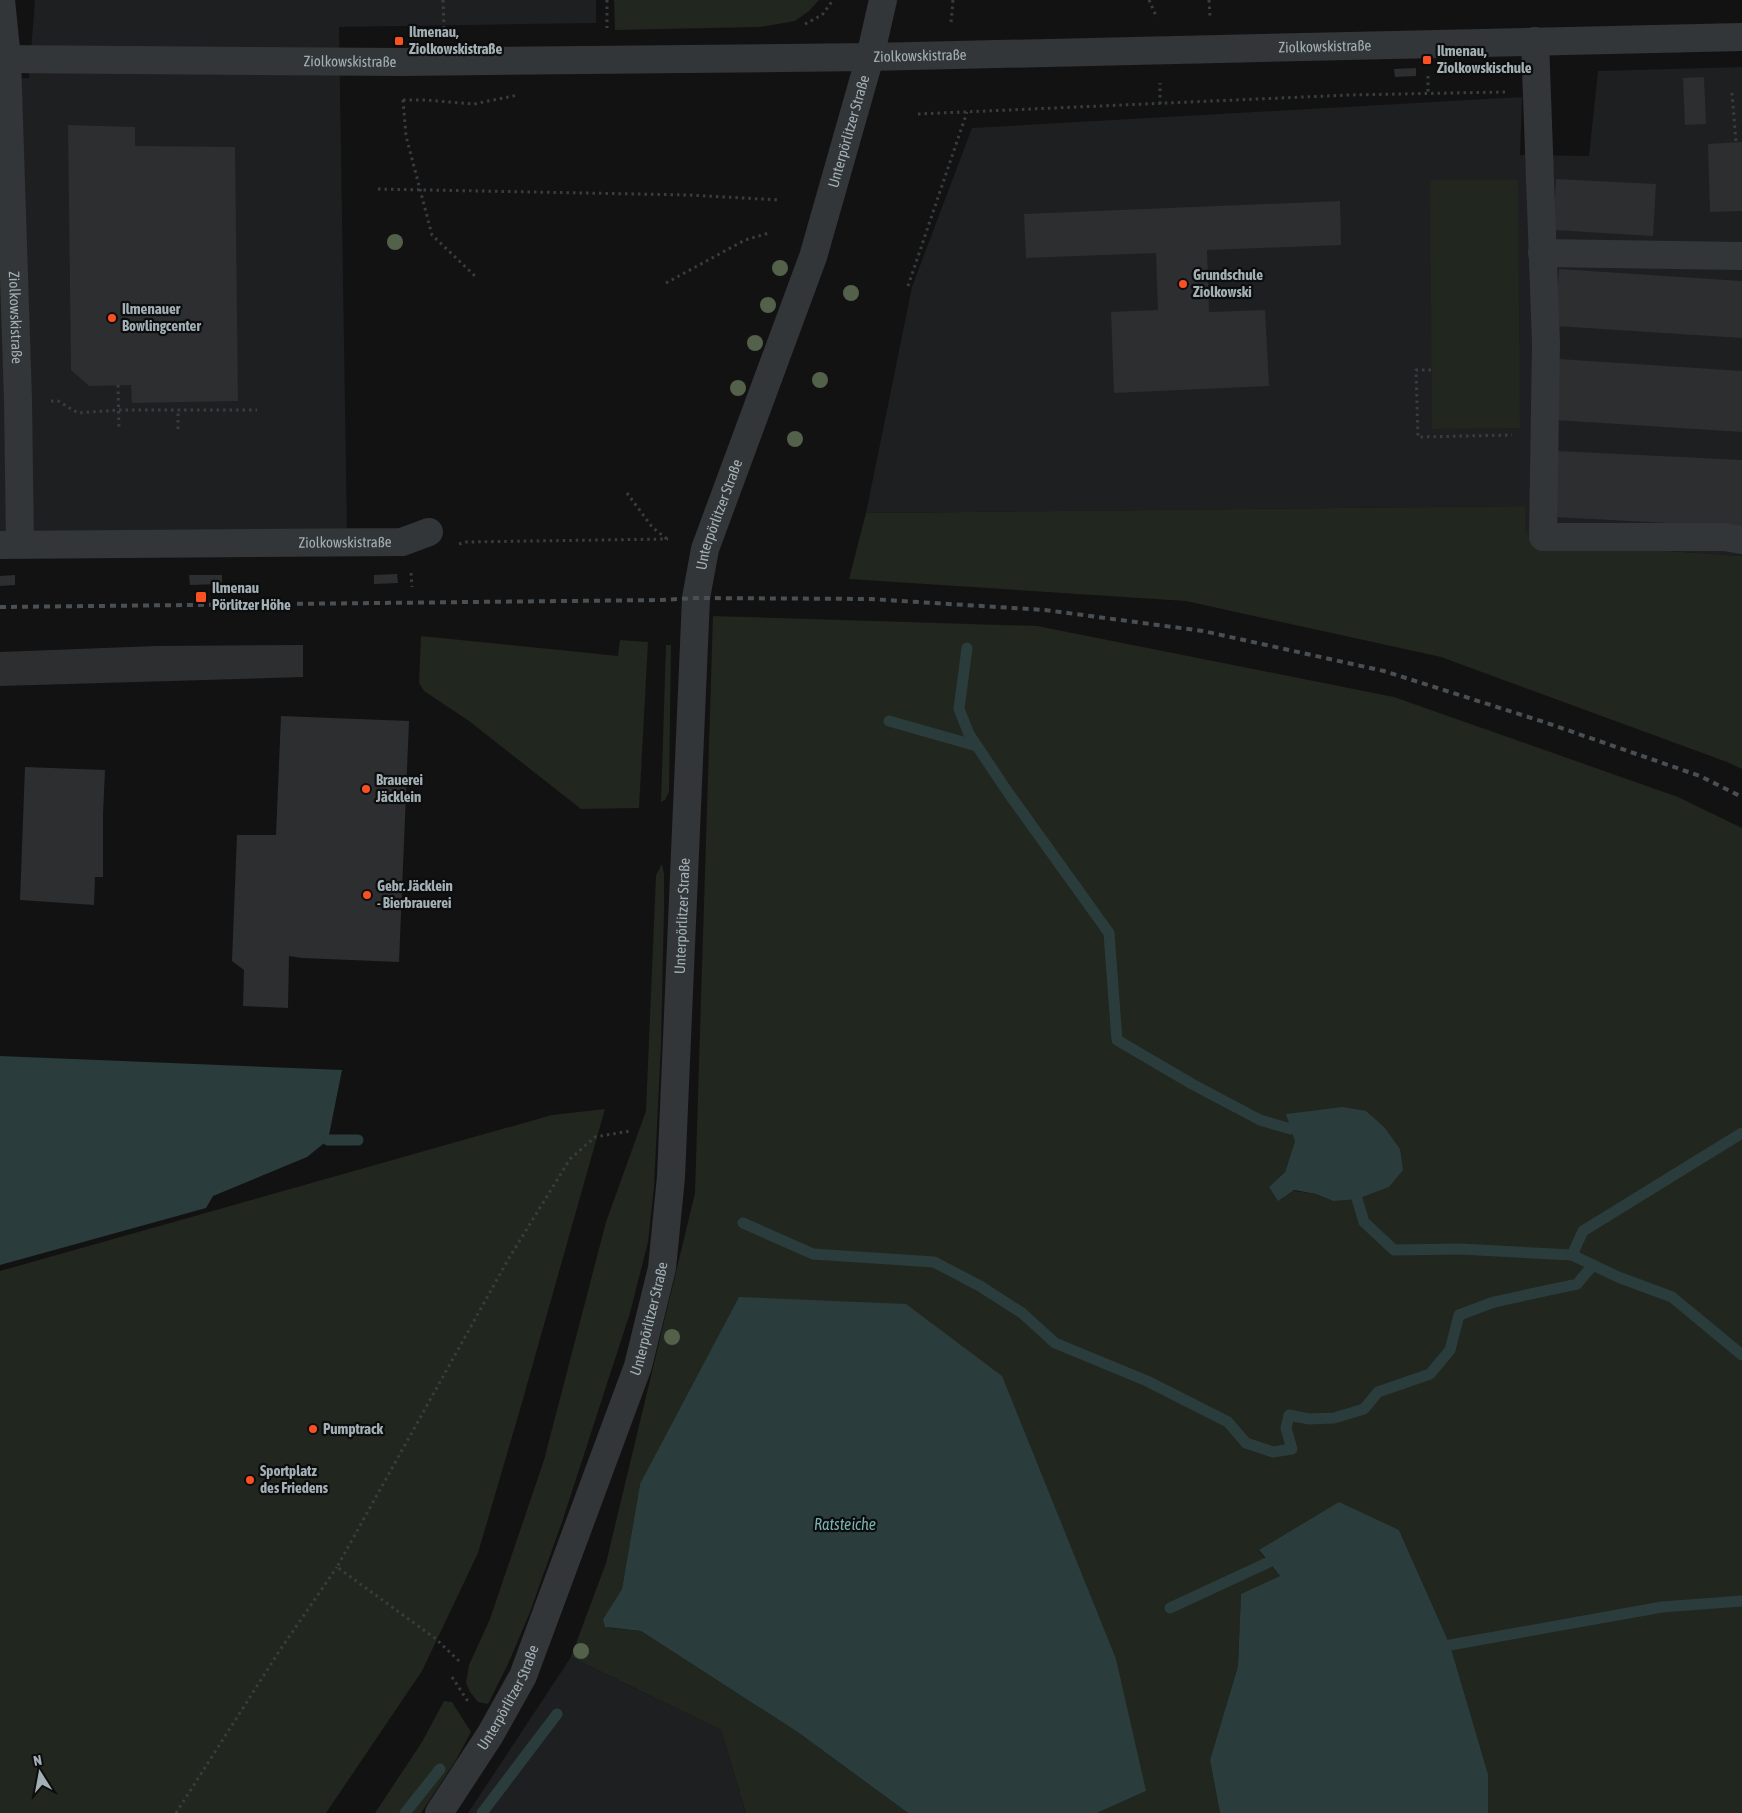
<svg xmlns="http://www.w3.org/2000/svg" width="1742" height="1813" viewBox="0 0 1742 1813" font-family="'Asap Condensed',sans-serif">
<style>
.built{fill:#1e1f20}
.green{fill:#21261e;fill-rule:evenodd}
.water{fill:#2a3d3c}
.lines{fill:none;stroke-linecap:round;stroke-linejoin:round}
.stream{stroke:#2a3d3c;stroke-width:11}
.building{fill:#2c2e30}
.path{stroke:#383e40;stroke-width:3;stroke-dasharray:2.5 4;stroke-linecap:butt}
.minor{stroke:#323639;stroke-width:28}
.rail{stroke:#494f52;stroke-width:4;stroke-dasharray:6 5;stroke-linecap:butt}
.tree{fill:#53614b}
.poi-dot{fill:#fb5122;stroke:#0d0d0e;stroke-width:2}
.labels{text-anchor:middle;stroke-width:4.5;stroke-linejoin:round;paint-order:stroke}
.poi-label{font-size:15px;font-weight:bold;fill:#a2b0b5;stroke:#0d0d0e;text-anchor:start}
.street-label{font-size:15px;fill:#a2b0b5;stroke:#0d0d0e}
.water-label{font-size:16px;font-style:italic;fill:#77b1b2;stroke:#0d0d0e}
</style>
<rect width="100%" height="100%" fill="#121213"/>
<path class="built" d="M35 0H596V23L339 27 347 532 0 533V79L29 78Z
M1742 67V556L1536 542 1525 530 1524 506 866 513 912 287 972 128 1522 97 1520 155 1589 156 1598 71Z
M571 1657 721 1730 746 1813H468Z"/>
<path class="green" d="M614 0H819L809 11 795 21 760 27 615 30Z
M1430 180H1518L1520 428 1432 429Z
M1525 506V530L1536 542 1742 556V769L1727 762 1441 657 1186 601 849 579 866 513Z
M713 616 1037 626 1394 697 1678 797 1742 828V1813H1488V1774L1450 1645 1399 1530 1259 1551 1280 1576 1241 1595 1238 1666 1210 1760 1220 1813H1097L1146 1791 640 1484 622 1589 603 1619 608 1628 641 1631 799 1733 908 1813H746L721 1730 571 1657 606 1563 695 1193ZM1295 1141 1333 1201 1316 1194 1269 1187 1285 1172Z
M421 636 618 656 620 640 648 642 639 808 581 809 469 721 424 691 419 683Z
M666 645H671L669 792 665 800 661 802Z
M662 864 664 874V908L661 1044 654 1187 648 1242 630 1313 562 1522 530 1612 508 1664 488 1704 478 1702 470 1692 466 1683 469 1665 490 1619 544 1460 606 1222 646 1111 656 875Z
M605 1109 521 1406 478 1553 422 1671 326 1813H0V1271L552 1115Z
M444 1701 452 1702 471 1732 456 1760 421 1813H375L422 1742Z"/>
<path class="water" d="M0 1056 342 1070 328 1140 307 1157 213 1196 206 1208 0 1265Z
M1343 1107 1366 1111 1384 1127 1400 1149 1403 1170 1389 1187 1357 1199 1333 1201 1316 1194 1294 1190 1278 1201 1269 1187 1285 1172 1295 1141 1286 1114Z
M739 1297 906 1304 1002 1376 1116 1659 1146 1791 1097 1813H908L799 1733 641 1631 605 1627 603 1619 622 1589 640 1484Z
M1339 1502 1399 1530 1450 1645 1488 1774V1813H1220L1210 1760 1238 1666 1241 1594 1280 1576 1259 1550Z"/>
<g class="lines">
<path class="stream" d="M967 648 959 709 969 734 1007 791 1109 933 1117 1040 1192 1084 1260 1120 1291 1129
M889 721 977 746
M328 1140H358
M1357 1199 1364 1222 1394 1250 1460 1249 1572 1255 1618 1277 1672 1297 1742 1355
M743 1223 813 1254 934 1262 980 1286 1022 1313 1055 1343 1147 1381 1228 1422 1246 1443 1273 1452 1292 1449 1286 1428 1289 1415 1309 1419 1334 1418 1364 1409 1378 1392 1430 1374 1450 1350 1459 1315 1494 1302 1577 1284 1593 1265
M1572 1255 1583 1231 1742 1133
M1170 1608 1269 1562
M1450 1645 1662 1607 1742 1601
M405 1813 440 1769
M482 1813 557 1714"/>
</g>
<path class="building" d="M1416 68V76L1395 77 1394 69Z
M1704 77 1706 124 1685 125 1683 78Z
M68 125 135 127V146L235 147 238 401 132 403 131 385 89 386 71 370Z
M1742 142V211L1710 212 1708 144Z
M1556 179 1656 184 1653 236 1553 230Z
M1340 201 1341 245 1207 250 1209 312 1265 310 1269 386 1114 393 1111 312 1158 310 1156 253 1026 258 1024 214Z
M1559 269 1742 281V338L1555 326Z
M1559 359 1742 371V432L1555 420Z
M1558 451 1742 460V527L1555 517Z
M397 574 398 583 374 584V575Z
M15 575V585L0 586V576Z
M189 575H222V584L190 585Z
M303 645V677L0 686V652L156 646Z
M281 716 409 721 399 962 302 958 289 956 288 1008 243 1006 244 970 232 961 237 835H276Z
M25 767 105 770 103 814V877H95L94 905 20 900Z"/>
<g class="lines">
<path class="path" d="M443 0 444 28
M607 0V28
M1149 0 1157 18
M1209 0 1210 17
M951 22 953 0
M805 24 822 15 833 0
M1428 76V93
M1732 93 1736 142
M403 100H425L474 104 518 95
M403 100 406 136 432 235 475 276
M1160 104V83
M918 114 1349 95 1505 92
M378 189 688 195 780 200
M666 283 745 240 769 233
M908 286 967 112
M1431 370H1416L1418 437 1512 435
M118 385 119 429
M51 401H58L78 413 118 410H257
M178 429V410
M627 493 652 527 667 539
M459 544 466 542 668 539
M411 573 412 587
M459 1661 436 1639 337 1567 509 1258 570 1159 595 1137 630 1131
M452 1677 469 1703
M176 1813 280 1650 337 1567"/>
<g class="minor">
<path id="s1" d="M1 0 7 59 18 400 20 544"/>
<path d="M1535 41 1546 343 1543 537H1724L1742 540"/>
<path id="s2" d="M0 59 402 62 870 57 1742 37"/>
<path d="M1542 253 1742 256"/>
<path id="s3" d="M0 545 402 542 429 532"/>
<path id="s4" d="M439 1813 490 1735 523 1676 638 1366 662 1268 671 1177 696 598 705 549 813 257 870 57 883 0"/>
</g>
<path class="rail" d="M0 607 661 600 696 598 870 599 1045 610 1203 631 1384 671 1544 722 1700 776 1742 797"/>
</g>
<g class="tree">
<circle cx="395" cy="242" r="8"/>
<circle cx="780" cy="268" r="8"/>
<circle cx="851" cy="293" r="8"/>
<circle cx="768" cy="305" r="8"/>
<circle cx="755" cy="343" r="8"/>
<circle cx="820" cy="380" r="8"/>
<circle cx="738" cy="388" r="8"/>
<circle cx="795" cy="439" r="8"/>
<circle cx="672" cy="1337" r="8"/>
<circle cx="581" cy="1651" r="8"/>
</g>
<g class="poi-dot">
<rect x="394" y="36" width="10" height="10" rx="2.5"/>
<rect x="1422" y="55" width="10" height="10" rx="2.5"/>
<circle cx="1183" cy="284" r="5"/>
<circle cx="112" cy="318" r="5"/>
<rect x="195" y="591" width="12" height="12" rx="2.5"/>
<circle cx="366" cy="789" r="5"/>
<circle cx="367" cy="895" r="5"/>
<circle cx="313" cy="1429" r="5"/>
<circle cx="250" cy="1480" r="5"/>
</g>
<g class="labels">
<g class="poi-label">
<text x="409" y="37">Ilmenau,<tspan x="409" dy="17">Ziolkowskistraße</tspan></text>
<text x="1437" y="56">Ilmenau,<tspan x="1437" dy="17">Ziolkowskischule</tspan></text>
<text x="1193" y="280">Grundschule<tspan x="1193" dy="17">Ziolkowski</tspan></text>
<text x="122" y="314">Ilmenauer<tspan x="122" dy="17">Bowlingcenter</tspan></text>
<text x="212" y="593">Ilmenau<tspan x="212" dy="17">Pörlitzer Höhe</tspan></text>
<text x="376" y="785">Brauerei<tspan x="376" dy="17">Jäcklein</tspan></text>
<text x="377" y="891">Gebr. Jäcklein<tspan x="377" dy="17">- Bierbrauerei</tspan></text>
<text x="323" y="1434">Pumptrack</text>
<text x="260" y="1476">Sportplatz<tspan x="260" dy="17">des Friedens</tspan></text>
</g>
<g class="street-label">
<text dy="5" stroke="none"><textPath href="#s2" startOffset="1325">Ziolkowskistraße</textPath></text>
<text dy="5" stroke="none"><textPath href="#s2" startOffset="920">Ziolkowskistraße</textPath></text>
<text dy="5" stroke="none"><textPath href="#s2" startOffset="350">Ziolkowskistraße</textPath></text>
<text dy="5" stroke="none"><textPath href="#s4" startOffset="1755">Unterpörlitzer Straße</textPath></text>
<text dy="5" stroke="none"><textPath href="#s1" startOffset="318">Ziolkowskistraße</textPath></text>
<text dy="5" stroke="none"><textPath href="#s4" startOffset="1350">Unterpörlitzer Straße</textPath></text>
<text dy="5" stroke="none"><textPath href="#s3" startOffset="345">Ziolkowskistraße</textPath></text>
<text dy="5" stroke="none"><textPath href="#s4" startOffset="945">Unterpörlitzer Straße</textPath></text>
<text dy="5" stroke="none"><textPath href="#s4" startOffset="540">Unterpörlitzer Straße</textPath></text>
<text dy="5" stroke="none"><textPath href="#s4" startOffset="135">Unterpörlitzer Straße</textPath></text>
</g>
<g class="water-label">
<text x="845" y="1530">Ratsteiche</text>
</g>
</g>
<g transform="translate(40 1773) rotate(349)" stroke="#0d0d0e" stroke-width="4" paint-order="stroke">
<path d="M0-4L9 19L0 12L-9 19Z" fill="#a2b0b5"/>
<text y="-8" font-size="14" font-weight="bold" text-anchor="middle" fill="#a2b0b5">N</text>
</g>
</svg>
